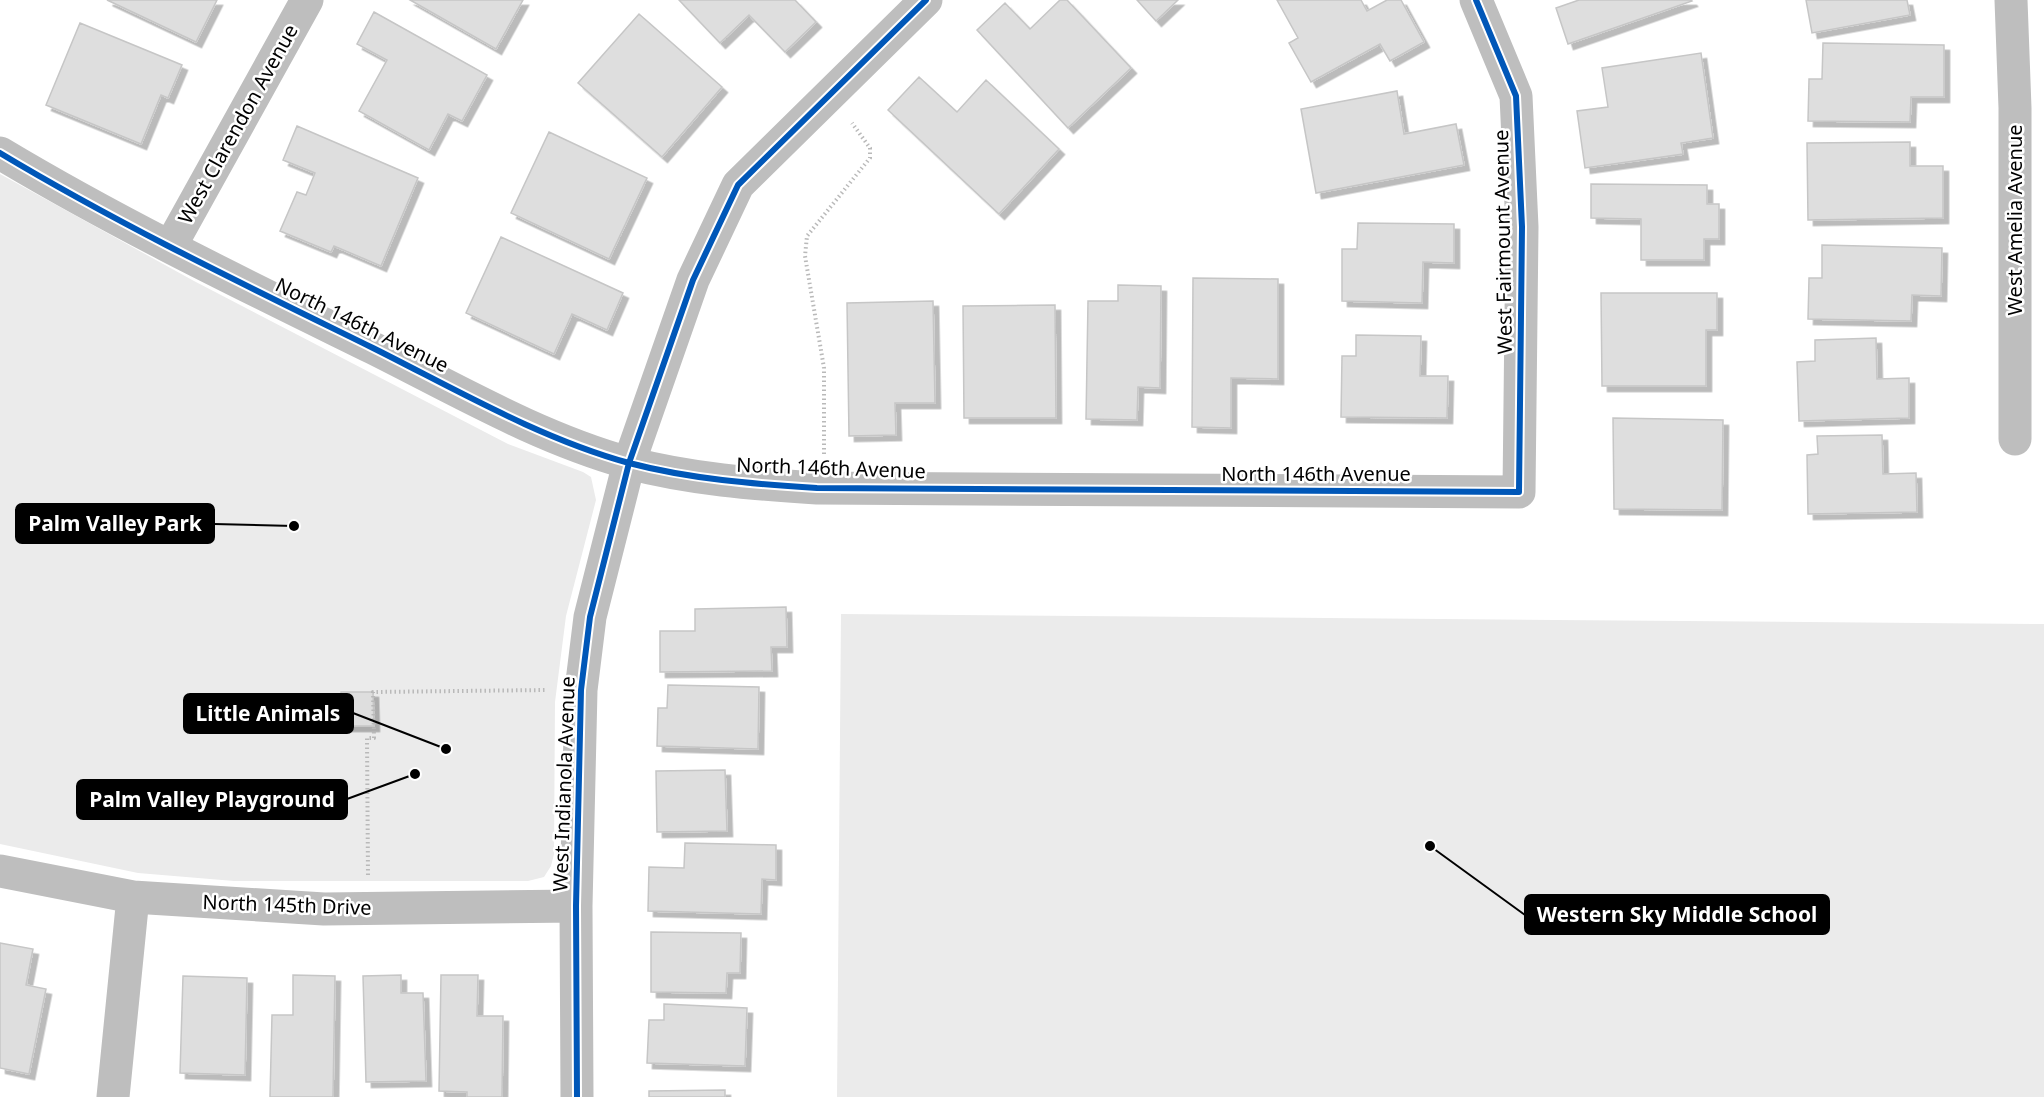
<svg xmlns="http://www.w3.org/2000/svg" width="2044" height="1097" viewBox="0 0 2044 1097" font-family="'Noto Sans',sans-serif">
<style>
.green{fill:#ebebeb}
.building{fill:#dedede;stroke:#c6c6c6;stroke-width:1.5;filter:url(#shadow)}
.lines{fill:none;stroke-linecap:round;stroke-linejoin:round}
.path{stroke:#b9b9b9;stroke-width:4;stroke-dasharray:1.5 3;stroke-linecap:butt}
.minor{stroke:#bebebe;stroke-width:33}
.cycleway-casing{stroke:#fff;stroke-width:10}
.cycleway{stroke:#0057b8;stroke-width:6}
.labels{text-anchor:middle;stroke-width:5;stroke-linejoin:round;paint-order:stroke}
.street-label{font-size:20px;fill:#000;stroke:#fff}
.leader{fill:none;stroke:#000;stroke-width:2}
.callout-dot{fill:#000;stroke:#fff;stroke-width:2}
.callout{fill:#000;stroke:#000;stroke-width:2}
.callout-label{font-size:21px;text-anchor:middle;font-weight:bold;fill:#fff}
</style>
<defs>
<filter id="shadow"><feDropShadow dx="5.5" dy="5.5" stdDeviation="0" flood-color="#0004"/></filter>
</defs>
<rect width="100%" height="100%" fill="#fff"/>
<path class="green" d="M0 174 194 281 508 444 583 472 591 477 596 500 566 616 555 702 554 854 551 866 544 877 528 881H234L138 873 0 844Z
M841 614 2044 624V1097H837Z"/>
<path class="building" d="M107 0H217L196 42Z
M410 0H523L496 49Z
M679 0H795L816 22 785 52 749 15 720 43Z
M1060 0H1067L1131 68 1068 128 977 30 1005 3 1030 29Z
M1137 0H1178L1156 21Z
M1277 0H1361L1367 11 1387 0H1401L1424 42 1390 61 1380 44 1311 82 1289 43 1298 38Z
M1579 0H1691L1692 1 1568 44 1556 8Z
M1806 0H1907L1910 15 1812 33Z
M374 12 487 75 462 121 448 114 429 150 359 111 387 60 357 44Z
M639 14 722 87 662 157 578 83Z
M80 23 182 65 168 98 161 95 141 144 46 105Z
M1823 43 1944 45V97H1911L1910 122 1808 121 1809 79H1822Z
M1701 53 1713 138 1681 143 1683 154 1585 168 1577 111 1608 107 1602 68Z
M919 77 957 112 986 80 1059 149 999 214 888 110Z
M1397 91 1404 134 1456 124 1464 165 1316 193 1301 109Z
M297 126 418 178 381 266 334 246 331 252 280 231 297 192 306 195 315 173 283 160Z
M549 132 647 178 609 259 511 213Z
M1910 142V166H1943V218L1808 220 1807 143Z
M1591 184 1707 185V204H1719V239H1704V260H1641V219L1591 218Z
M1358 223 1454 224V263L1423 262 1422 303 1342 301V249H1357Z
M501 237 623 293 607 330 572 314 554 354 466 313Z
M1822 245 1942 248 1941 296 1912 295 1911 321 1808 319 1809 278H1822Z
M1193 278 1278 279V379L1231 378V428L1192 427Z
M1118 285 1161 286 1160 388 1138 387 1137 420 1086 419 1088 301H1118Z
M1601 293H1717V330H1706V386H1602Z
M933 301 935 403H895L896 435 849 436 847 303Z
M1055 305 1056 418H964L963 306Z
M1356 335 1421 336 1420 376H1448L1447 418 1341 417 1342 356H1356Z
M1876 338 1877 379 1909 378V418L1799 421 1797 362 1815 361V340Z
M1613 418 1723 420 1722 510 1614 509Z
M1882 435 1883 474 1916 473 1917 512 1808 514 1807 455 1818 454 1817 436Z
M786 607 787 647H771L772 671 660 672V631H695V609Z
M668 685 759 687 758 749 657 746 658 708H667Z
M341 692H373L374 726H341Z
M725 770 727 831 657 832 656 771Z
M685 843 776 845V880L762 879 761 914 648 911 649 867 684 868Z
M651 932 741 933 740 973H727L726 993 651 992Z
M0 943 33 949 26 985 46 989 29 1074 0 1068Z
M293 975 335 976 333 1097H270L272 1015H293Z
M401 975V993H423L426 1081 366 1082 363 976Z
M441 975H478L477 1016H503L502 1097H467V1092L439 1091Z
M183 976 247 978 245 1075 180 1073Z
M664 1004 747 1008 745 1066 647 1063 649 1020H664Z
M725 1090V1097H649V1091Z"/>
<g class="lines">
<path class="path" d="M824 454V368L805 256 807 236 870 158V148L852 123
M368 875 367 738H374L373 692 547 690"/>
<path class="minor" d="M2011 0 2015 108V439
M0 153C120 225 247 286 373 348 457 390 539 438 629 463 690 479 754 484 817 488L1519 492 1522 227 1516 96 1476 0
M170 247 307 0
M0 871 133 897 324 909 576 906
M113 1097 133 897
M577 1097 576 906 581 690 590 617 629 463 693 280 738 185 926 0"/>
<g class="cycleway-casing">
<path id="cycleway" d="M0 153C120 225 247 286 373 348 457 390 539 438 629 463 690 479 754 484 817 488L1519 492 1522 227 1516 96 1476 0
M577 1097 576 906 581 690 590 617 629 463 693 280 738 185 926 0"/>
</g>
<use href="#cycleway" class="cycleway"/>
</g>
<g class="labels">
<g class="street-label">
<text transform="translate(238 124) rotate(-61)" y="7">West Clarendon Avenue</text>
<text transform="translate(2015 220) rotate(-90)" y="7">West Amelia Avenue</text>
<text transform="translate(1503 242) rotate(-91)" y="7">West Fairmount Avenue</text>
<text transform="translate(362 325) rotate(26)" y="7">North 146th Avenue</text>
<text transform="translate(831 468) rotate(2)" y="7">North 146th Avenue</text>
<text x="1316" y="481">North 146th Avenue</text>
<text transform="translate(564 784) rotate(-88)" y="7">West Indianola Avenue</text>
<text transform="translate(287 905) rotate(2)" y="7">North 145th Drive</text>
</g>
</g>
<path class="leader" d="M294 526L214 524M446 749L353 713M415 774L347 799M1430 846L1525 915"/>
<g class="callout-dot">
<circle cx="294" cy="526" r="6"/>
<circle cx="446" cy="749" r="6"/>
<circle cx="415" cy="774" r="6"/>
<circle cx="1430" cy="846" r="6"/>
</g>
<g class="callout">
<rect x="16" y="504" width="198" height="39" rx="6"/>
<rect x="184" y="694" width="169" height="39" rx="6"/>
<rect x="77" y="780" width="270" height="39" rx="6"/>
<rect x="1525" y="895" width="304" height="39" rx="6"/>
</g>
<g class="callout-label">
<text x="115" y="531">Palm Valley Park</text>
<text x="268" y="721">Little Animals</text>
<text x="212" y="807">Palm Valley Playground</text>
<text x="1677" y="922">Western Sky Middle School</text>
</g>
</svg>
